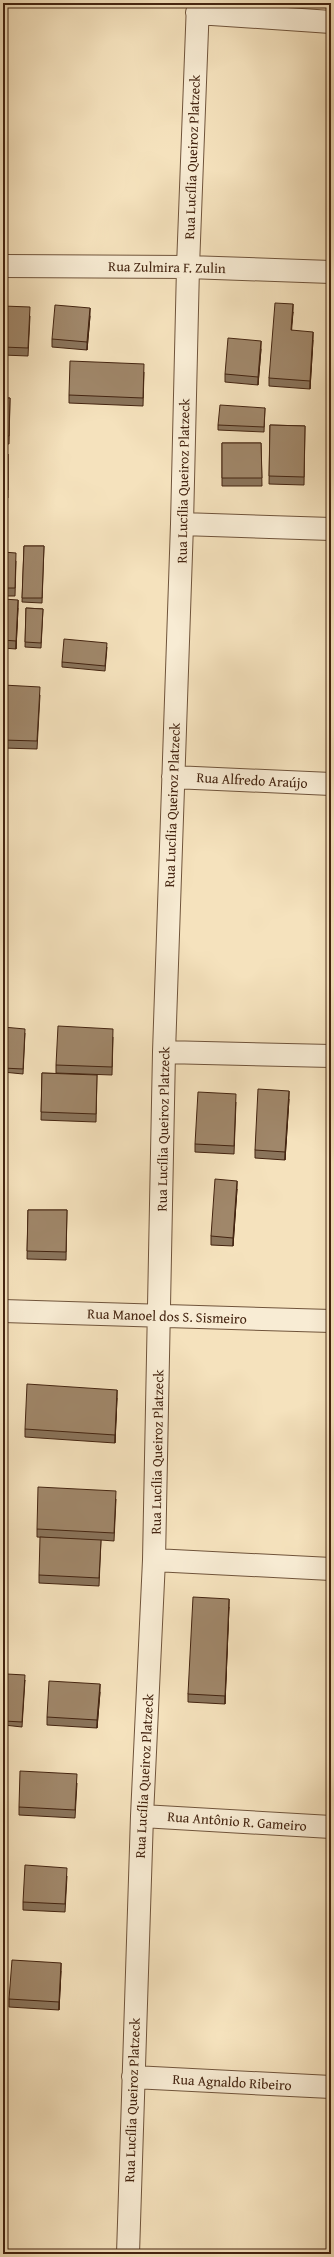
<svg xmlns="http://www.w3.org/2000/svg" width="334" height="2257" viewBox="0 0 334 2257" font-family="'Gentium Book Plus',serif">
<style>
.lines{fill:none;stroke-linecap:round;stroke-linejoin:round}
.street-casing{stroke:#70543b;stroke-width:24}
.street{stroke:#f8ecd4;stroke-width:22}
.wall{fill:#8a745b;stroke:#442410}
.shaded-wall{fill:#705e4a;stroke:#442410}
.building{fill:#a0876a;stroke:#442410}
.labels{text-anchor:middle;stroke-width:3.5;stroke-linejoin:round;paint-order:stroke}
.street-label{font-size:14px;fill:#442410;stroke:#f8ecd4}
</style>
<rect width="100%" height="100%" fill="#f5e2bd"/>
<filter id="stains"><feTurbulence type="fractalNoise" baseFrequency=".005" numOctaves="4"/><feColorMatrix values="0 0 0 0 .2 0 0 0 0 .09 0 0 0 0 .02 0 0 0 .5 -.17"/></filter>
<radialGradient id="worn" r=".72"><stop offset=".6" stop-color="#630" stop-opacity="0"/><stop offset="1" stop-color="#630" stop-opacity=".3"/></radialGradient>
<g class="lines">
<g class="street-casing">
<path id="street" d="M197 13 331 22
M3 266 188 267 331 272
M182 524 331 529
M173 777 331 784
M164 1052 331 1056
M3 1311 331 1321
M154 1560 331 1569
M142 1816 331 1827
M133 2077 331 2087
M128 2254 142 1816 154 1560 164 1052 182 524 188 267 198 3"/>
</g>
<use href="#street" class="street"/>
</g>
<path class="wall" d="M3 306 30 316 28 356 3 355Z
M293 312 291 330 313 340 310 389 269 386V378Z
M90 316 87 350 52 347V339Z
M261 349 258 385 225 382V374Z
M144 372 143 406 69 403V395Z
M3 398H10L9 444H3Z
M265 408 264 432 218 430V425Z
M270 425 305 426 304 485 269 484Z
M222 443H261L262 486H222Z
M3 454H8V498H3Z
M24 546H44L42 603 22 602Z
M3 552 16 561 15 596H3Z
M3 599 18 608 16 649 3 648Z
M26 608 43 609 41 648 25 647Z
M107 647 105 671 62 667V662Z
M3 685 40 695 37 749 3 748Z
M3 1027 25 1033 23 1074 3 1072Z
M113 1037 112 1075 56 1073V1065Z
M42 1073 97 1075 96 1122 41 1120Z
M289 1099 285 1160 255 1158V1150Z
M236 1102 234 1154 195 1152V1144Z
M237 1189 233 1246 211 1245V1236Z
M28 1210H67L66 1260 27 1259Z
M117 1398 115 1443 25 1437V1429Z
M116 1499 114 1541 101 1540 99 1586 39 1583V1575L89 1540 37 1537V1529Z
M229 1607 225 1704 188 1702V1694Z
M25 1680 22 1727 4 1725V1721Z
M100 1692 97 1728 47 1725V1717Z
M77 1783 75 1818 19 1815V1807Z
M67 1876 65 1912 23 1910V1902Z
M61 1971 59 2010 9 2007V1999Z"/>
<path class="shaded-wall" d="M293 304V312L291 338V330Z
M90 308V316L87 350V342Z
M313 332V340L310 389V381Z
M261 341V349L258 385V377Z
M18 600V608L16 649V641Z
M289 1091V1099L285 1160V1152Z
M237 1181V1189L233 1246V1238Z
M117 1390V1398L115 1443V1435Z
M229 1599V1607L225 1704V1696Z
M100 1684V1692L97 1728V1720Z
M61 1963V1971L59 2010V2002Z"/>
<path class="building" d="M275 303 293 304 291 330 313 332 310 381 269 378Z
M55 305 90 308 87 342 52 339Z
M3 306 30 307 28 348 3 347Z
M228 338 261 341 258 377 225 374Z
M70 361 144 364 143 398 69 395Z
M3 398H10L9 436H3Z
M220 405 265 408 264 427 218 425Z
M270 425 305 426 304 477 269 476Z
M222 443H261L262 478H222Z
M3 454H8V490H3Z
M24 546H44L42 598H22Z
M3 552 16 553 15 588H3Z
M3 599 18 600 16 641 3 640Z
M26 608 43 609 41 643 25 642Z
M64 639 107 643 105 666 62 662Z
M3 685 40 687 37 741 3 740Z
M58 1026 113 1029 112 1067 56 1065Z
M3 1027 25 1029 23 1069 3 1068Z
M42 1073 97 1075 96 1114 41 1112Z
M258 1089 289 1091 285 1152 255 1150Z
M198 1092 236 1094 234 1146 195 1144Z
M215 1179 237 1181 233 1238 211 1236Z
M28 1210H67L66 1252 27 1251Z
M27 1384 117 1390 115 1435 25 1429Z
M38 1487 116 1491 114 1533 37 1529Z
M40 1537 101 1540 99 1578 39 1575Z
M193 1597 229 1599 225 1696 188 1694Z
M7 1674 25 1675 22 1722 4 1721Z
M49 1681 100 1684 97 1720 47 1717Z
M20 1771 77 1774 75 1810 19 1807Z
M25 1865 67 1868 65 1904 23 1902Z
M12 1960 61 1963 59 2002 9 1999Z"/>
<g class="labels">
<g class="street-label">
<text transform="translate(192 157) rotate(-88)" y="5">Rua Lucília Queiroz Platzeck</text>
<text transform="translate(167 267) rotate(1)" y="5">Rua Zulmira F. Zulin</text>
<text transform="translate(183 481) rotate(-89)" y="5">Rua Lucília Queiroz Platzeck</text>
<text transform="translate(252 780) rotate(3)" y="5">Rua Alfredo Araújo</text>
<text transform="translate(172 805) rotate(-88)" y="5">Rua Lucília Queiroz Platzeck</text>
<text transform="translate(163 1129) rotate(-89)" y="5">Rua Lucília Queiroz Platzeck</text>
<text transform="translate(167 1316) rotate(2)" y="5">Rua Manoel dos S. Sismeiro</text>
<text transform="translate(157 1452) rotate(-89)" y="5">Rua Lucília Queiroz Platzeck</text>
<text transform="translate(144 1776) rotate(-87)" y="5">Rua Lucília Queiroz Platzeck</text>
<text transform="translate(237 1821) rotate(4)" y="5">Rua Antônio R. Gameiro</text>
<text transform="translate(232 2082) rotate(3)" y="5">Rua Agnaldo Ribeiro</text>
<text transform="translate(132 2100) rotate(-88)" y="5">Rua Lucília Queiroz Platzeck</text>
</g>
</g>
<rect width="334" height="2257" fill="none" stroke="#f5e2bd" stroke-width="16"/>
<rect x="4" y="4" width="326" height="2249" fill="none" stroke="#442410" stroke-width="2"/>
<rect x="8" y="8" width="318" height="2241" fill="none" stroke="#442410"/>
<rect width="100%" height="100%" filter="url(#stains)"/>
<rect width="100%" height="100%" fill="url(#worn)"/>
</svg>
